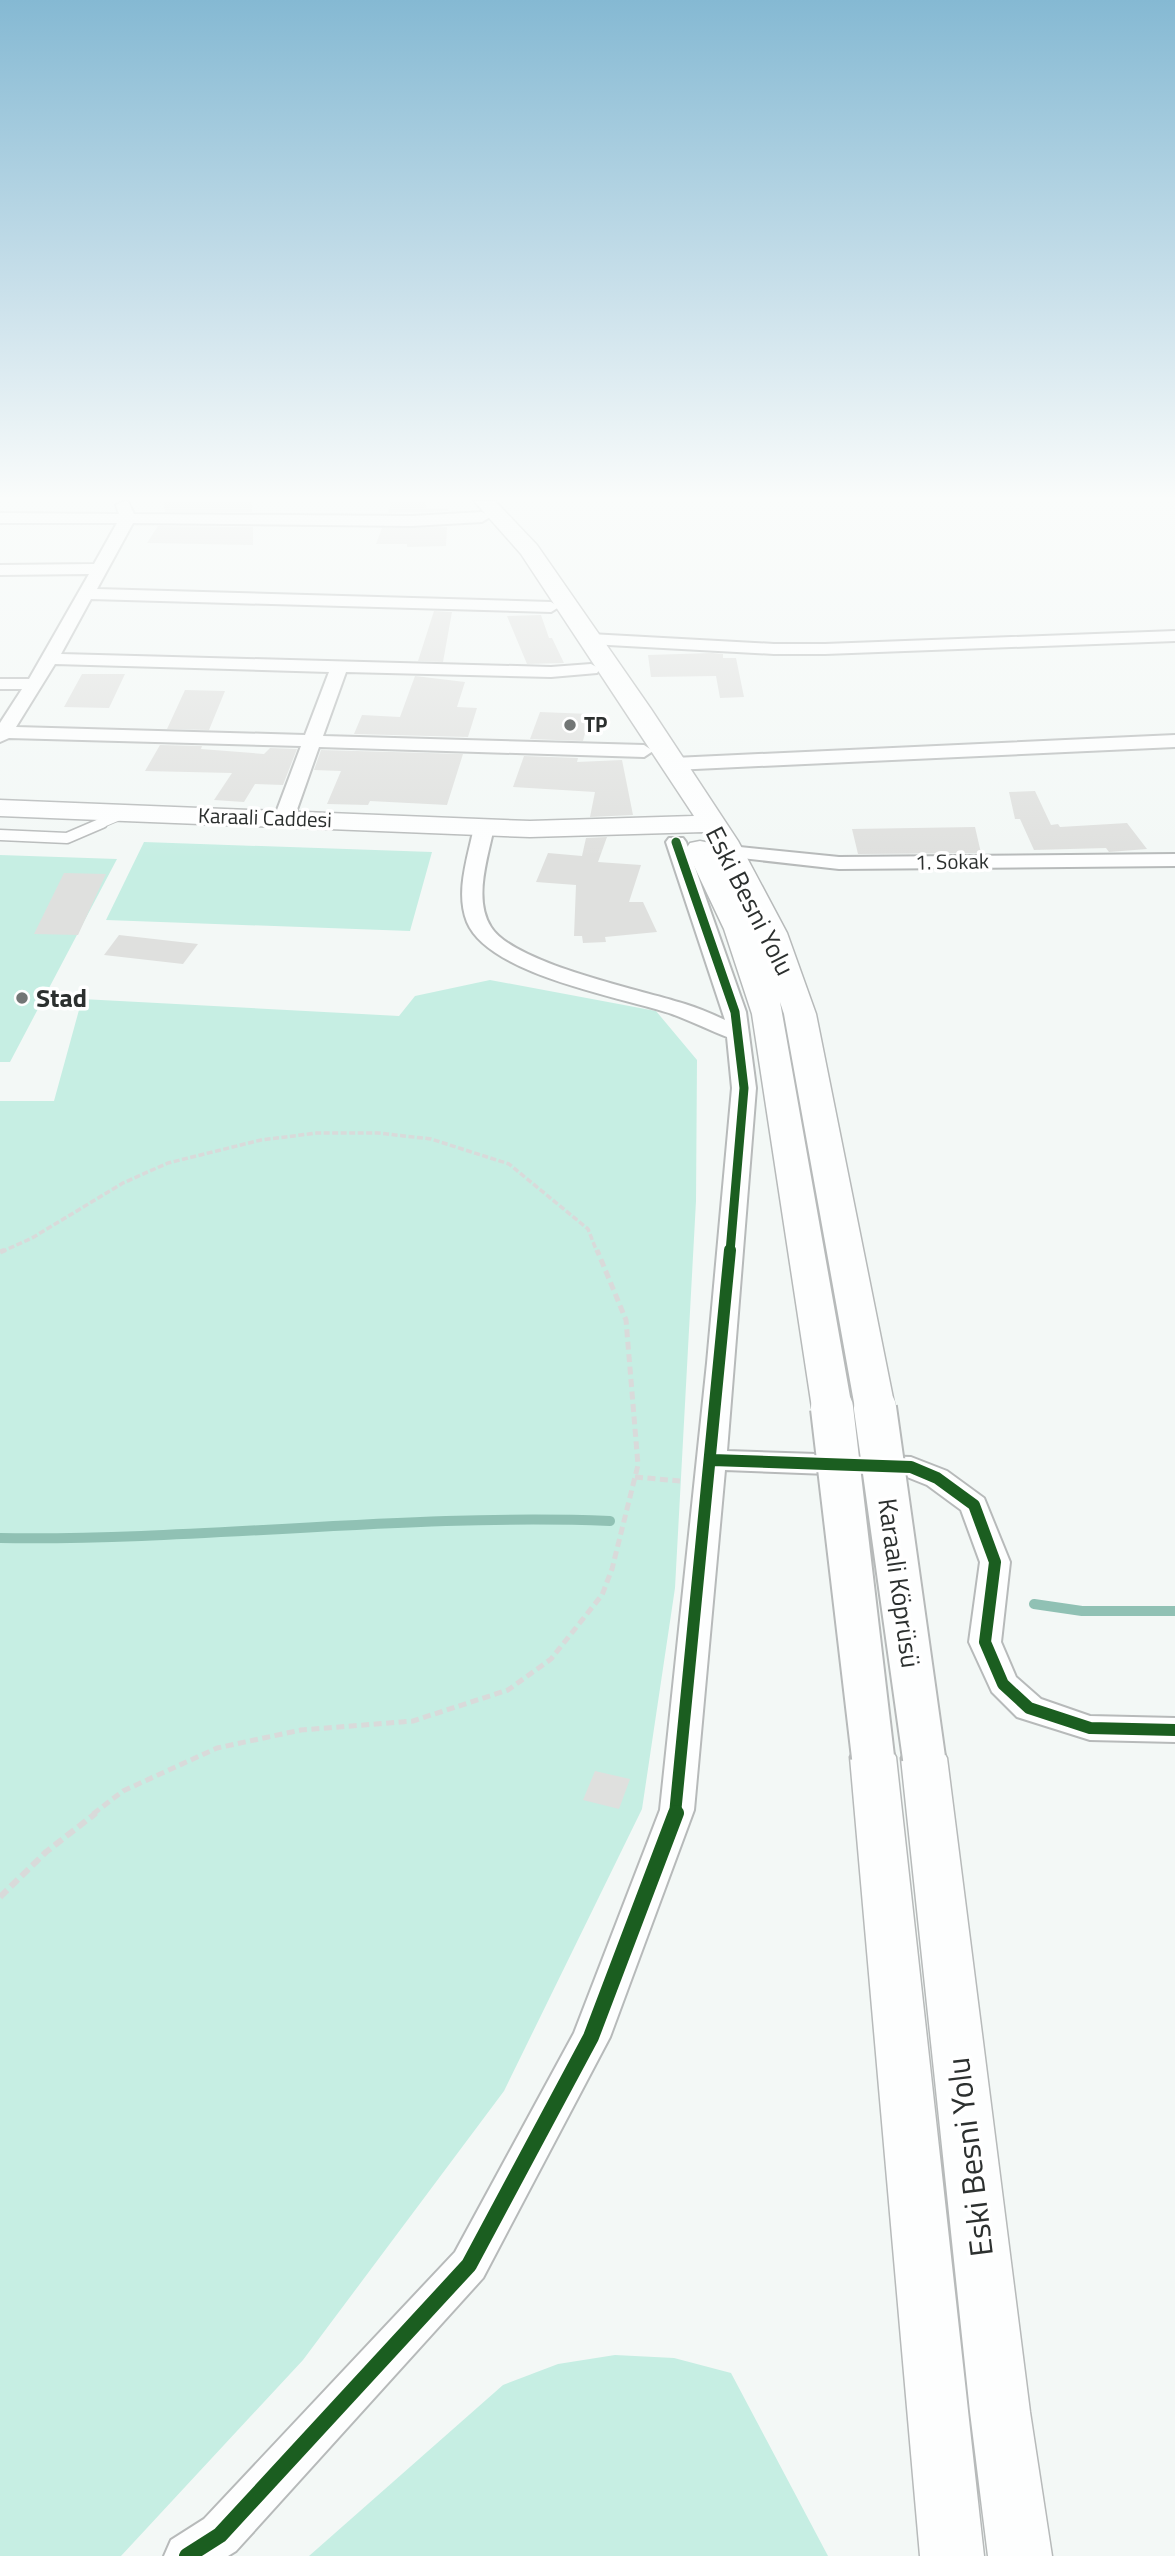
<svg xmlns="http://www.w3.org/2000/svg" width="1175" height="2556" viewBox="0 0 1175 2556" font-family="'Titillium Web',sans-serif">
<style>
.green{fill:#c6eee3}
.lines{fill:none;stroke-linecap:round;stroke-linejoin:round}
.stream{stroke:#90c1b4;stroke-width:10}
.building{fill:#dfe0de}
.service-far1-casing{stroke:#b7baba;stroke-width:10}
.service-casing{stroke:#b7baba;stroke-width:13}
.minor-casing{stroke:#b7baba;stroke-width:4}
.secondary-casing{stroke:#b7baba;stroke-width:3}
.path-far2{stroke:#d9dada;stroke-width:3.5;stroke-dasharray:6 2.5;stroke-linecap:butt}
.path-far1{stroke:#d9dada;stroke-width:5;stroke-dasharray:8 4.5;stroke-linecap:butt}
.path{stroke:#d9dada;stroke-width:6;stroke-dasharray:10 5;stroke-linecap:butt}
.service-far1{stroke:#fdfefe;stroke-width:8}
.service{stroke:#fdfefe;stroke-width:10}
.minor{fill:#fdfefe;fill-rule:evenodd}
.secondary{fill:#fdfefe;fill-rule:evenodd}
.secondary-bridge-casing{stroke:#b7baba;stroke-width:46;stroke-linecap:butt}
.secondary-bridge{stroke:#fdfefe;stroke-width:42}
.cycleway-far2-casing{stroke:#fff;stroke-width:12}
.cycleway-far1-casing{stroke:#fff;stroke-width:17}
.cycleway-casing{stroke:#fff;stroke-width:20}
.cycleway-far2{stroke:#1b5e20;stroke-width:9}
.cycleway-far1{stroke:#1b5e20;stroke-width:12}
.cycleway{stroke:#1b5e20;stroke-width:16}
.poi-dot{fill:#727675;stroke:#fff;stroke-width:2.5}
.labels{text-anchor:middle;stroke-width:7;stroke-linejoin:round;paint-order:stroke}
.far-poi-label{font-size:21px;font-weight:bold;fill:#2c302f;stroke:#fff;text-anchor:start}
.far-street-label{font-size:21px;fill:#2c302f;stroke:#fff}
.street-label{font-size:26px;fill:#2c302f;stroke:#fff}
.poi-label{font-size:26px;font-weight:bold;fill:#2c302f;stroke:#fff;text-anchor:start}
.near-street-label{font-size:32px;fill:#2c302f;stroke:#fff}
</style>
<rect width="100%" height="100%" fill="#f3f8f6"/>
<path class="green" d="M144 842 432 852 410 931 106 920Z
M0 855 117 859 10 1062H0Z
M490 980 656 1011 697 1060 696 1201 675 1588 642 1809 504 2091 303 2360 121 2556H0V1101H54L82 999 399 1016 415 996Z
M615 2355 674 2358 731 2373 828 2556H309L503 2385 558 2364Z"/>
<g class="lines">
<path class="stream" d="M0 1538C204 1541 406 1513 610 1521
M1034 1604 1082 1611H1175"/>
</g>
<path class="building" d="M163 501H252V512H165Z
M392 501H425L426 508H448V511L388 513Z
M158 526 253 527V545L147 543Z
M447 527 446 546 407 547V544H376L382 528Z
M434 611 452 612 443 662 418 661Z
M541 615 549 638H552L564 663 527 664 507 616Z
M712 653 723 654V658H736L744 697 720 698 716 676 651 677 648 655Z
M82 674H125L109 708 64 707Z
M415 676 465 682 457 707 477 708 468 737 354 734 362 715 400 717Z
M185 690 225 691 209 730 167 729Z
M540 712 590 714 583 741 530 739Z
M160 745 202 746 201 749 264 754 270 748 297 749 283 785 255 784 244 802 214 800 232 773 145 771Z
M321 750 463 754 447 805 370 801 368 805 327 804 341 771 314 770Z
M524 756 578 758 577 762 622 760 633 815 590 817 595 792 513 787Z
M1035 791 1051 825 1058 824 1060 827 1127 823 1147 849 1109 852 1106 848 1034 850 1020 819H1015L1009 792Z
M975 827 981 853 858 854 852 829Z
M607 837 598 862 641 865 629 902H643L657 932 605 937 606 942 583 943 582 936H574L576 885 536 882 548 853 582 856 586 838Z
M64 873 106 874 78 935 34 934Z
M119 935 198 944 183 964 104 955Z
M595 1771 630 1779 619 1809 583 1800Z"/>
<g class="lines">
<g class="service-far1-casing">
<path id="service-far1" d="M98 825 124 814"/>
</g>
<g class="service-casing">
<path id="service" d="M0 835 67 838 102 823"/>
</g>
<g class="minor-casing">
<path id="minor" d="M125 501 128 502 134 514 412 516 482 512 490 517 482 522 412 526 133 523 97 589 551 602 559 607 551 612 91 599 61 654 551 667 591 664 600 669 597 673 551 677 346 672 323 736 644 745 653 751 644 757 319 747 294 818 284 824 274 818 301 746 9 738 0 742V723L22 689H0V679H29L89 574 0 575V565L94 564 117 523H0V513L119 514 116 505ZM55 664 329 672 305 735 16 727Z
M1175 631V641L825 654H774L590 644 582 639 590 634 774 644H825Z
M1175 735V747L674 770 665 764 674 758Z
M484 821 494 827C488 857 473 899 491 927 514 964 642 990 685 1004 698 1008 712 1014 725 1020L666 842 669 838H683L686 842 746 1012 756 1088 727 1451 911 1457 947 1471 984 1498 1010 1562 1001 1642 1016 1677 1041 1699 1090 1716 1175 1718V1742L1090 1740 1017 1717 992 1692 969 1642 980 1562 961 1510 927 1485 907 1477 725 1470 694 1810 610 2037 483 2278 236 2551 228 2556H164L171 2540 204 2519 455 2252 574 2033 660 1810 707 1363 732 1088 727 1037C709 1030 691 1021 672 1014 621 997 489 975 467 922 455 892 468 857 474 827Z
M730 846 839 857 1175 854V866L839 869 723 856 720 852 723 848Z"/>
</g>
<g class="secondary-casing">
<path id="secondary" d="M474 501H495L537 545 651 709 738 841 787 933 816 1014 895 1408 889 1417 875 1421 861 1417 855 1408 784 1014 780 1002 852 1408 846 1417 832 1421 818 1417 812 1408 752 1014 724 929 686 849 690 843 700 841 710 843 719 858 704 832 530 837 0 816V800L530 821 694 816 521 554Z
M873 1739 889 1744 896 1757 984 2556H920L850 1757 857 1744Z
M924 1740 940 1745 947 1758 1030 2412 1052 2556H988L970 2412 901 1758 908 1745Z"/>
</g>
<path class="path-far2" d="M1 1252 32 1238 123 1183 168 1163 261 1140 317 1133H378L431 1139 509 1164 588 1229 597 1252"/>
<path class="path-far1" d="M0 1252 5 1250
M635 1477 680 1481
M93 1814 123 1791 217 1748 301 1730 413 1721 508 1690 551 1659 602 1595 612 1569 638 1465 626 1320 597 1250"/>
<path class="path" d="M0 1897 46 1852 96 1813"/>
<use href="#service-far1" class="service-far1"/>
<use href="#service" class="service"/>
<use href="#minor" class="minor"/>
<use href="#secondary" class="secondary"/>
<g class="secondary-bridge-casing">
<path id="secondary-bridge" d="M832 1408 873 1757
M875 1408 924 1758"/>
</g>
<use href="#secondary-bridge" class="secondary-bridge"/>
<g class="cycleway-far2-casing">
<path id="cycleway-far2" d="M676 842 735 1012 744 1088 730 1252"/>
</g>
<g class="cycleway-far1-casing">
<path id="cycleway-far1" d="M712 1460 911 1467 937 1478 974 1505 995 1562 985 1642 1003 1684 1029 1708 1090 1728 1175 1730
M675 1814 730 1250"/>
</g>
<g class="cycleway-casing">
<path id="cycleway" d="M187 2556 220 2535 469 2265 591 2037 676 1813"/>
</g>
<use href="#cycleway-far2" class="cycleway-far2"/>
<use href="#cycleway-far1" class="cycleway-far1"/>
<use href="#cycleway" class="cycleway"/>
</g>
<linearGradient id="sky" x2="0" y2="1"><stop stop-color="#85b9d3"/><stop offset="0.58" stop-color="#fafcfb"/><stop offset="1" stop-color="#fafcfb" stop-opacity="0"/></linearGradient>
<rect width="1175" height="859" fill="url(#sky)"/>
<g class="poi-dot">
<circle cx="570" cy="725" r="7"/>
<circle cx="22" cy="998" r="7"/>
</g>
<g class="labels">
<g class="far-poi-label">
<text x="584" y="732">TP</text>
</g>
<g class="far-street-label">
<text transform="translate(265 818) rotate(2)" y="7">Karaali Caddesi</text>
<text transform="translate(952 862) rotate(-1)" y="7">1. Sokak</text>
</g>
<g class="street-label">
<text transform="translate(750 901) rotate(63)" y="9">Eski Besni Yolu</text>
<text transform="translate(899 1583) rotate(82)" y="9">Karaali Köprüsü</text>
</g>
<g class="poi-label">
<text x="36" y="1007">Stad</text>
</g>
<g class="near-street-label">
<text transform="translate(970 2157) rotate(-97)" y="11">Eski Besni Yolu</text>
</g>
</g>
</svg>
